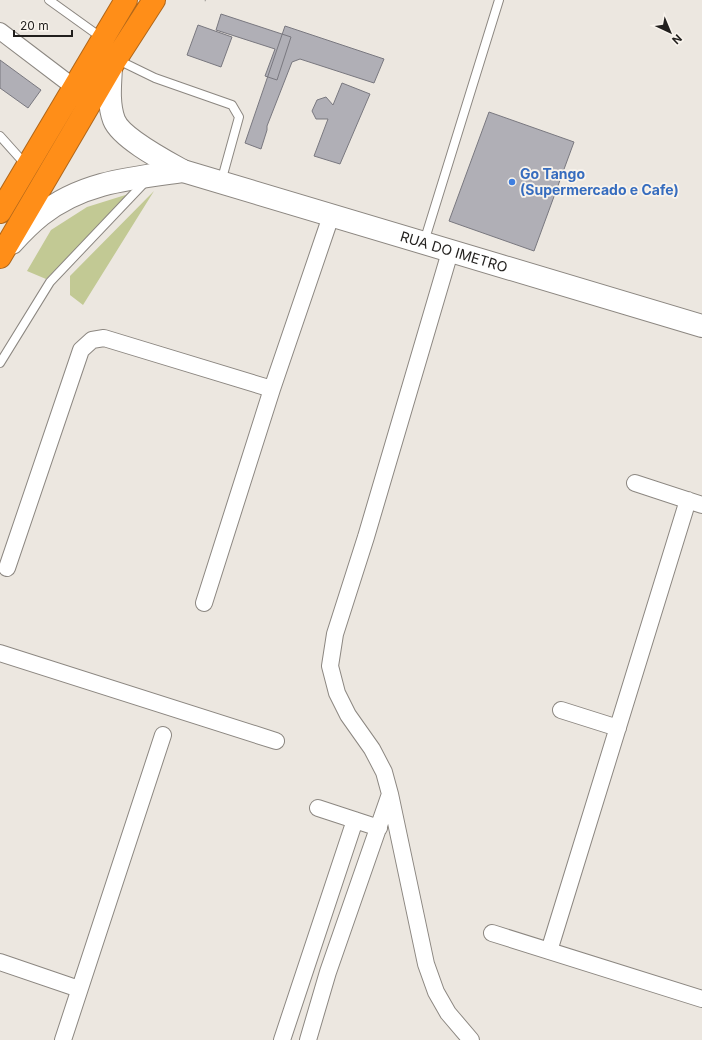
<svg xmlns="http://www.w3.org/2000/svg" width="702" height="1040" viewBox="0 0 702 1040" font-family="Inter,sans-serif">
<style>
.green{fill:#c2c994}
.building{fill:#b0afb6;stroke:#79787f}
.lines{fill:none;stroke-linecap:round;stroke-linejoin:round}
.lane-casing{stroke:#8c8781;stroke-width:10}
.street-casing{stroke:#8c8781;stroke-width:18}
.secondary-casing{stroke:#8c8781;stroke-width:24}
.highway-casing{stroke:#b1671a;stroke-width:24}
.path{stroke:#a19d98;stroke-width:2.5;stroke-dasharray:1 3;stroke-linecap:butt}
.lane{stroke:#fff;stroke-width:8}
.street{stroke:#fff;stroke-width:16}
.secondary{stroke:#fff;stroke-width:22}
.highway{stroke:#ff8e18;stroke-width:22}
.shop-dot{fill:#3f7fe0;stroke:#f9f4ed;stroke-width:1.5}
.labels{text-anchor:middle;stroke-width:3.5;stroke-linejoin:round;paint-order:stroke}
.shop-label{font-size:14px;font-weight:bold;fill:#366cbe;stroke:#f9f4ed;text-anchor:start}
.street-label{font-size:14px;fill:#211f1d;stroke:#f9f4ed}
</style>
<rect width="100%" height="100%" fill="#ece7e0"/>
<path class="green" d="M154 191 83 305 70 295V276Z
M135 192 46 279 27 271 51 230 87 207Z"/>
<path class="building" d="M221 14 291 37 277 80 265 76 275 49 216 30Z
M198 25 232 37 221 67 187 55Z
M285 26 384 59 374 83 300 59 292 62 267 126V130L261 149 245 143Z
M0 60 41 90 28 108 0 88Z
M342 83 370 94 340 164 314 156 328 119H316L312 111 317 100 326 97 333 105Z
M489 112 574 142 534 251 449 221Z"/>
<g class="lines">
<g class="lane-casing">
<path id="lane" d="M49 0 102 38
M116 59 155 78 232 105 239 117 221 182
M0 136 26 165
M424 242 499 0
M0 363 50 282 146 181"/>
</g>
<g class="street-casing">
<path id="street" d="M0 31 75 88
M450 252 366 537 335 634 330 666 337 693 348 715 372 749 384 772 390 794 426 964 436 992 448 1013 471 1040
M635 483 702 505
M7 568 81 350 92 340 104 338 272 389
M204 603 272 389 331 216
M0 653 276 741
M561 710 618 728
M318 808 379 828
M492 933 702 999
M549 951 688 500
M0 962 79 989
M63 1040 163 735
M282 1040 355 820
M308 1040 328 972 390 794"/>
</g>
<g class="secondary-casing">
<g id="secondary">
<path id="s1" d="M111 68C110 85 108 104 114 120 121 138 165 161 183 171L702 326"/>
<path d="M12 243C21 233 31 223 41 215 82 182 132 178 183 171"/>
</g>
</g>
<g class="highway-casing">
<path id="highway" d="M0 212 126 0
M0 257 116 59 154 0"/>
</g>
<path class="path" d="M205 0 207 1"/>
<use href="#lane" class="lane"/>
<use href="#street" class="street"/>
<use href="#secondary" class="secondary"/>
<use href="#highway" class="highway"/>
</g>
<circle class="shop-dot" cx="512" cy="182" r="4"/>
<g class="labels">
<g class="shop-label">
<text x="520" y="179">Go Tango<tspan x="520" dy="16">(Supermercado e Cafe)</tspan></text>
</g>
<g class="street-label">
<text dy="5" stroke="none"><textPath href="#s1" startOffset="422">RUA DO IMETRO</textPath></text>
</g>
</g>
<g transform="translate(670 32) rotate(136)" stroke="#f9f4ed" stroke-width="3" paint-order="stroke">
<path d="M0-3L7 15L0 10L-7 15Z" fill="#211f1d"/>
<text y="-6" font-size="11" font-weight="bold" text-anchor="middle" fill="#211f1d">N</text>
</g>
<path d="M14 30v6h58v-6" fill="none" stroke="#211f1d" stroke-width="2"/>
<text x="20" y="30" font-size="12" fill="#211f1d" stroke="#f9f4ed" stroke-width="3" paint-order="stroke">20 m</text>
</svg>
